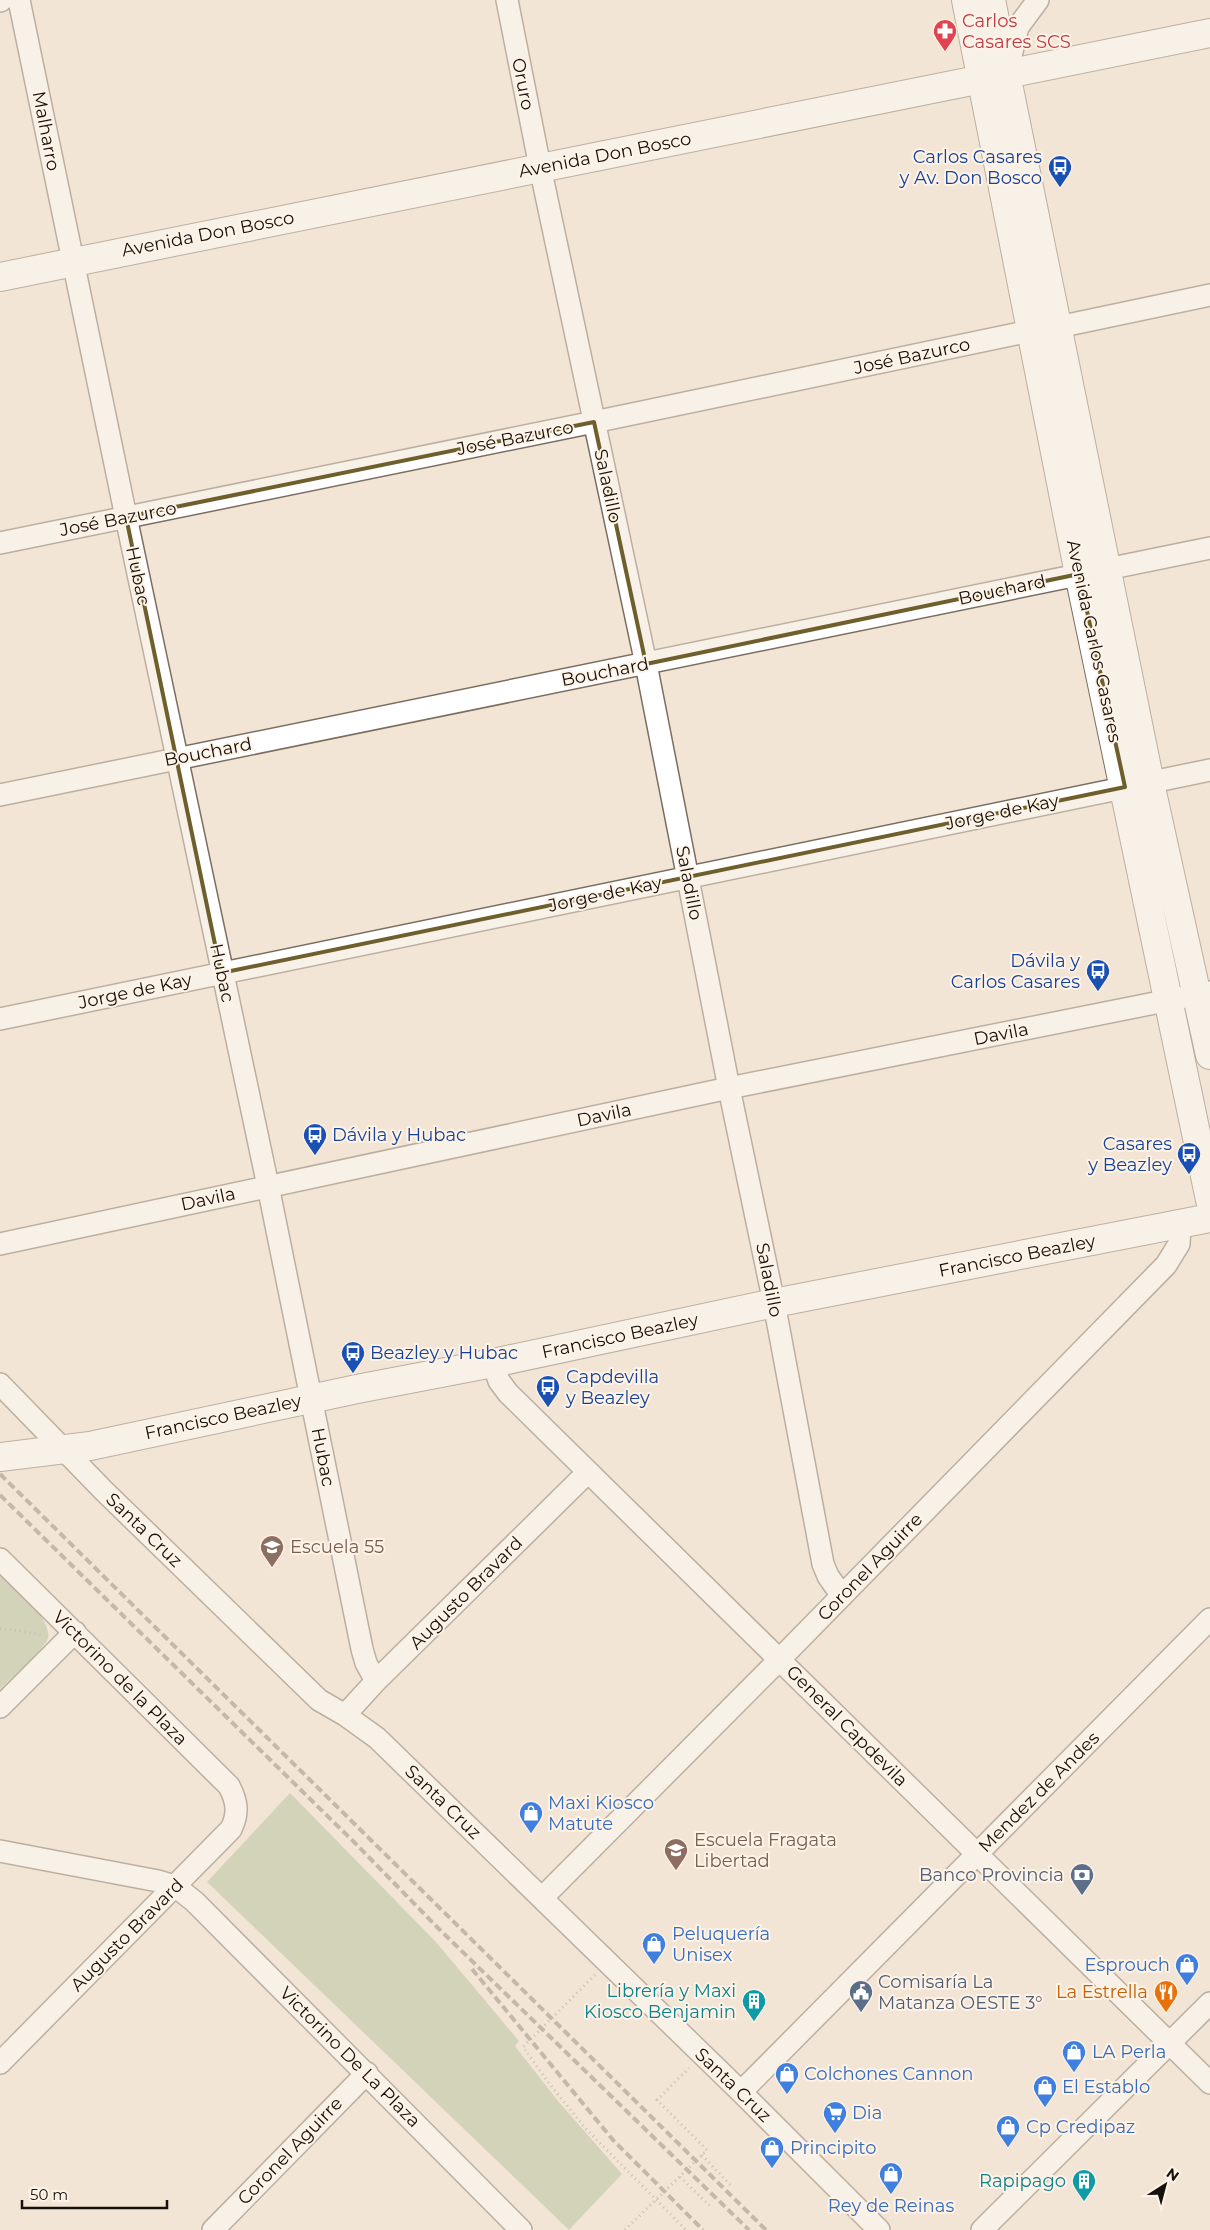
<svg xmlns="http://www.w3.org/2000/svg" width="1210" height="2230" viewBox="0 0 1210 2230" font-family="Montserrat,sans-serif">
<style>
.park{fill:#aebd98}
.lines{fill:none;stroke-linecap:round;stroke-linejoin:round}
.street-casing{stroke:#7b6e61;stroke-width:24}
.secondary-casing{stroke:#7b6e61;stroke-width:30}
.primary-casing{stroke:#7b6e61;stroke-width:30}
.path{stroke:#978d82;stroke-width:3;stroke-dasharray:1 4;stroke-linecap:butt}
.street{stroke:#fff;stroke-width:21}
.secondary{stroke:#fff;stroke-width:28}
.primary{stroke:#fff;stroke-width:28}
.rail{stroke:#8c8277;stroke-width:4;stroke-dasharray:8 4;stroke-linecap:butt}
.marked{fill:none;stroke:#6e5f2d;stroke-width:4;stroke-linejoin:round}
.labels{text-anchor:middle;stroke-width:4;stroke-linejoin:round;paint-order:stroke}
.health-label{font-size:18px;fill:#be3a42;stroke:#fef3e6;text-anchor:start}
.street-label{font-size:18px;fill:#16110c;stroke:#fef3e6}
.transit-label{font-size:18px;fill:#164399;stroke:#fef3e6;text-anchor:end}
.education-label{font-size:18px;fill:#785e54;stroke:#fef3e6;text-anchor:start}
.shop-label{font-size:18px;fill:#366cbe;stroke:#fef3e6;text-anchor:start}
.service-label{font-size:18px;fill:#4e5e75;stroke:#fef3e6;text-anchor:end}
.culture-label{font-size:18px;fill:#0d838f;stroke:#fef3e6;text-anchor:end}
.food-label{font-size:18px;fill:#c56008;stroke:#fef3e6;text-anchor:end}
</style>
<rect width="100%" height="100%" fill="#f3e5d5"/>
<path class="park" d="M0 1576C13 1588 59 1623 46 1642 36 1657 13 1676 0 1689Z
M290 1793 436 1942 519 2041 515 2046 558 2101 622 2174 569 2230 207 1882Z"/>
<g class="lines">
<g class="street-casing">
<path id="street" d="M19 0 126 517 268 1186 362 1649 366 1663 376 1681
M507 0 540 167 646 664 729 1088 774 1303 823 1564 828 1576 842 1596
M0 1 2 0
M1007 72 1018 27 1038 0
M1058 327 1210 295
M0 543 594 422 1030 331
M0 795 1210 548
M0 1019 1210 770
M0 1244 729 1088 1210 992
M493 1363 499 1381 508 1393 1210 2083
M0 1384 104 1491 319 1700 345 1715 377 1738 741 2092 879 2230
M0 1559 229 1786C237 1801 239 1813 231 1829L0 2063
M0 1707 75 1632
M345 1715 376 1681 588 1472
M0 1851 158 1881 175 1886 195 1902 521 2230
M542 1898 780 1659 1166 1265 1179 1244 1180 1224
M741 2092 1210 1619
M213 2230 367 2073
M982 2230 1210 2003"/>
</g>
<g class="secondary-casing">
<path id="secondary" d="M0 277C403 193 807 117 1210 33
M0 1457 90 1446 357 1389 493 1363 774 1303 1210 1218"/>
</g>
<g class="primary-casing">
<path id="primary" d="M966 0 1079 574 1210 1200
M991 0 1150 783 1210 1055"/>
</g>
<path class="path" d="M0 1628 44 1635
M595 1975 523 2047 548 2082 586 2129 686 2230
M702 2155 732 2187
M680 2177 711 2207
M625 2230 707 2150 657 2100 689 2068"/>
<use href="#street" class="street"/>
<use href="#secondary" class="secondary"/>
<use href="#primary" class="primary"/>
<path class="rail" d="M0 1474 766 2230
M0 1495 354 1842 438 1928 749 2230
M472 1969 613 2140 703 2230"/>
</g>
<path d="M0 0H1210V2230H0ZM594 422 646 664 1079 574 1125 787 221 973 126 517Z" fill="#f3e5d5" fill-opacity=".55" fill-rule="evenodd"/>
<path class="marked" d="M594 422 646 664 1079 574 1125 787 221 973 126 517Z"/>
<defs>
<g id="pharmacy-pin" transform="scale(1.25)"><path d="M0 17L-7.5 6A9.5 9.5 0 1 1 7.5 6Z" fill="#e0444e" stroke="#fef3e6"/><path d="M-2-6h4v4h4v4h-4v4h-4v-4h-4v-4h4Z" fill="#fff"/></g>
<g id="bus-pin" transform="scale(1.25)"><path d="M0 17L-7.5 6A9.5 9.5 0 1 1 7.5 6Z" fill="#1a4fb4" stroke="#fef3e6"/><path d="M-5-6H5V4H4V6H2V4H-2V6H-4V4H-5ZM-3.5-4V0h7V-4ZM-3.5 1.2v1.5H-2V1.2ZM2 1.2v1.5H3.5V1.2Z" fill="#fff"/></g>
<g id="school-pin" transform="scale(1.25)"><path d="M0 17L-7.5 6A9.5 9.5 0 1 1 7.5 6Z" fill="#8d6e63" stroke="#fef3e6"/><path d="M0-5L7-2L0 1L-7-2ZM-4 1L0 2.5L4 1V4Q0 6-4 4Z" fill="#fff"/></g>
<g id="shop-pin" transform="scale(1.25)"><path d="M0 17L-7.5 6A9.5 9.5 0 1 1 7.5 6Z" fill="#3f7fe0" stroke="#fef3e6"/><path d="M-5-2.5h2.3a2.7 3.5 0 0 1 5.4 0H5L5.5 6h-11ZM-1.5-2.5h3a1.5 2.3 0 0 0-3 0Z" fill="#fff"/></g>
<g id="bank-pin" transform="scale(1.25)"><path d="M0 17L-7.5 6A9.5 9.5 0 1 1 7.5 6Z" fill="#5c6f8a" stroke="#fef3e6"/><path d="M-6-4H6V4H-6ZM0-2.3a2.3 2.3 0 1 0 0 4.6a2.3 2.3 0 1 0 0-4.6Z" fill="#fff"/></g>
<g id="civic-pin" transform="scale(1.25)"><path d="M0 17L-7.5 6A9.5 9.5 0 1 1 7.5 6Z" fill="#5c6f8a" stroke="#fef3e6"/><path d="M-.6-6.5H3V-4.5H.6V-3L4-1V1h2V6H-6V1h2V-1L-.6-3ZM-1.2 2.5V6h2.4V2.5Z" fill="#fff"/></g>
<g id="restaurant-pin" transform="scale(1.25)"><path d="M0 17L-7.5 6A9.5 9.5 0 1 1 7.5 6Z" fill="#e8710a" stroke="#fef3e6"/><path d="M-5-6h1v4h1v-4h1v4h1v-4h1v5L-1.5 .5V6h-2V.5L-5-1ZM5-6V6H3V1.5H1.5Q1.5-4 5-6Z" fill="#fff"/></g>
<g id="building-pin" transform="scale(1.25)"><path d="M0 17L-7.5 6A9.5 9.5 0 1 1 7.5 6Z" fill="#0f9aa8" stroke="#fef3e6"/><path d="M-4-6H4V6H1V3H-1V6H-4ZM-2.5-4.3h1.7v1.8h-1.7ZM.8-4.3h1.7v1.8H.8ZM-2.5-1h1.7V.8h-1.7ZM.8-1h1.7V.8H.8Z" fill="#fff"/></g>
<g id="supermarket-pin" transform="scale(1.25)"><path d="M0 17L-7.5 6A9.5 9.5 0 1 1 7.5 6Z" fill="#3f7fe0" stroke="#fef3e6"/><path d="M-6-5.5h2.5l.6 2H6L4.5 2H-2.5L-4.4-4H-6ZM-1.5 3.2a1.3 1.3 0 1 0 .1 0ZM3 3.2a1.3 1.3 0 1 0 .1 0Z" fill="#fff"/></g>
</defs>
<g fill-rule="evenodd">
<use href="#pharmacy-pin" x="945" y="31"/>
<use href="#bus-pin" x="1060" y="167"/>
<use href="#bus-pin" x="1098" y="971"/>
<use href="#bus-pin" x="315" y="1135"/>
<use href="#bus-pin" x="1189" y="1154"/>
<use href="#bus-pin" x="353" y="1353"/>
<use href="#bus-pin" x="548" y="1387"/>
<use href="#school-pin" x="272" y="1547"/>
<use href="#shop-pin" x="531" y="1813"/>
<use href="#school-pin" x="676" y="1850"/>
<use href="#bank-pin" x="1082" y="1875"/>
<use href="#shop-pin" x="654" y="1944"/>
<use href="#shop-pin" x="1187" y="1965"/>
<use href="#civic-pin" x="861" y="1992"/>
<use href="#restaurant-pin" x="1166" y="1992"/>
<use href="#building-pin" x="754" y="2001"/>
<use href="#shop-pin" x="1074" y="2052"/>
<use href="#shop-pin" x="787" y="2074"/>
<use href="#shop-pin" x="1045" y="2087"/>
<use href="#supermarket-pin" x="835" y="2113"/>
<use href="#shop-pin" x="1008" y="2127"/>
<use href="#shop-pin" x="772" y="2148"/>
<use href="#shop-pin" x="891" y="2174"/>
<use href="#building-pin" x="1084" y="2181"/>
</g>
<g class="labels">
<g class="health-label">
<text x="962" y="27">Carlos<tspan x="962" dy="21">Casares SCS</tspan></text>
</g>
<g class="street-label">
<text transform="translate(523 84) rotate(79)" y="6">Oruro</text>
<text transform="translate(46 131) rotate(79)" y="6">Malharro</text>
<text transform="translate(605 155) rotate(-11)" y="6">Avenida Don Bosco</text>
<text transform="translate(208 234) rotate(-11)" y="6">Avenida Don Bosco</text>
<text transform="translate(912 356) rotate(-12)" y="6">José Bazurco</text>
<text transform="translate(515 438) rotate(-11)" y="6">José Bazurco</text>
<text transform="translate(608 486) rotate(78)" y="6">Saladillo</text>
<text transform="translate(118 519) rotate(-11)" y="6">José Bazurco</text>
<text transform="translate(138 576) rotate(78)" y="6">Hubac</text>
<text transform="translate(1002 590) rotate(-12)" y="6">Bouchard</text>
<text transform="translate(1094 641) rotate(78)" y="6">Avenida Carlos Casares</text>
<text transform="translate(605 672) rotate(-11)" y="6">Bouchard</text>
<text transform="translate(208 752) rotate(-11)" y="6">Bouchard</text>
<text transform="translate(1002 812) rotate(-12)" y="6">Jorge de Kay</text>
<text transform="translate(689 883) rotate(79)" y="6">Saladillo</text>
<text transform="translate(605 894) rotate(-12)" y="6">Jorge de Kay</text>
<text transform="translate(222 973) rotate(78)" y="6">Hubac</text>
<text transform="translate(135 991) rotate(-12)" y="6">Jorge de Kay</text>
<text transform="translate(1001 1034) rotate(-11)" y="6">Davila</text>
<text transform="translate(604 1115) rotate(-12)" y="6">Davila</text>
<text transform="translate(208 1199) rotate(-12)" y="6">Davila</text>
<text transform="translate(1017 1256) rotate(-11)" y="6">Francisco Beazley</text>
<text transform="translate(769 1280) rotate(79)" y="6">Saladillo</text>
<text transform="translate(620 1336) rotate(-12)" y="6">Francisco Beazley</text>
<text transform="translate(223 1417) rotate(-12)" y="6">Francisco Beazley</text>
<text transform="translate(323 1457) rotate(79)" y="6">Hubac</text>
<text transform="translate(144 1530) rotate(44)" y="6">Santa Cruz</text>
<text transform="translate(870 1567) rotate(-46)" y="6">Coronel Aguirre</text>
<text transform="translate(466 1593) rotate(-45)" y="6">Augusto Bravard</text>
<text transform="translate(120 1678) rotate(45)" y="6">Victorino de la Plaza</text>
<text transform="translate(847 1726) rotate(45)" y="6">General Capdevila</text>
<text transform="translate(1039 1792) rotate(-45)" y="6">Mendez de Andes</text>
<text transform="translate(443 1802) rotate(44)" y="6">Santa Cruz</text>
<text transform="translate(127 1935) rotate(-45)" y="6">Augusto Bravard</text>
<text transform="translate(350 2057) rotate(45)" y="6">Victorino De La Plaza</text>
<text transform="translate(733 2085) rotate(44)" y="6">Santa Cruz</text>
<text transform="translate(290 2151) rotate(-46)" y="6">Coronel Aguirre</text>
</g>
<g class="transit-label">
<text x="1042" y="163">Carlos Casares<tspan x="1042" dy="21">y Av. Don Bosco</tspan></text>
<text x="1080" y="967">Dávila y<tspan x="1080" dy="21">Carlos Casares</tspan></text>
<text x="332" y="1141" text-anchor="start">Dávila y Hubac</text>
<text x="1172" y="1150">Casares<tspan x="1172" dy="21">y Beazley</tspan></text>
<text x="370" y="1359" text-anchor="start">Beazley y Hubac</text>
<text x="566" y="1383" text-anchor="start">Capdevilla<tspan x="566" dy="21">y Beazley</tspan></text>
</g>
<g class="education-label">
<text x="290" y="1553">Escuela 55</text>
<text x="694" y="1846">Escuela Fragata<tspan x="694" dy="21">Libertad</tspan></text>
</g>
<g class="shop-label">
<text x="548" y="1809">Maxi Kiosco<tspan x="548" dy="21">Matute</tspan></text>
<text x="672" y="1940">Peluquería<tspan x="672" dy="21">Unisex</tspan></text>
<text x="1170" y="1971" text-anchor="end">Esprouch</text>
<text x="1092" y="2058">LA Perla</text>
<text x="804" y="2080">Colchones Cannon</text>
<text x="1062" y="2093">El Establo</text>
<text x="852" y="2119">Dia</text>
<text x="1026" y="2133">Cp Credipaz</text>
<text x="790" y="2154">Principito</text>
<text x="891" y="2212" text-anchor="middle">Rey de Reinas</text>
</g>
<g class="service-label">
<text x="1064" y="1881">Banco Provincia</text>
<text x="878" y="1988" text-anchor="start">Comisaría La<tspan x="878" dy="21">Matanza OESTE 3°</tspan></text>
</g>
<g class="culture-label">
<text x="736" y="1997">Librería y Maxi<tspan x="736" dy="21">Kiosco Benjamin</tspan></text>
<text x="1066" y="2187">Rapipago</text>
</g>
<g class="food-label">
<text x="1148" y="1998">La Estrella</text>
</g>
</g>
<g transform="translate(1165 2185) rotate(36)" stroke="#fef3e6" stroke-width="4" paint-order="stroke">
<path d="M0-4L9 19L0 12L-9 19Z" fill="#16110c"/>
<text y="-8" font-size="14" font-weight="bold" text-anchor="middle" fill="#16110c">N</text>
</g>
<path d="M22 2200v8h145v-8" fill="none" stroke="#16110c" stroke-width="2.5"/>
<text x="30" y="2200" font-size="15" fill="#16110c" stroke="#fef3e6" stroke-width="4" paint-order="stroke">50 m</text>
</svg>
